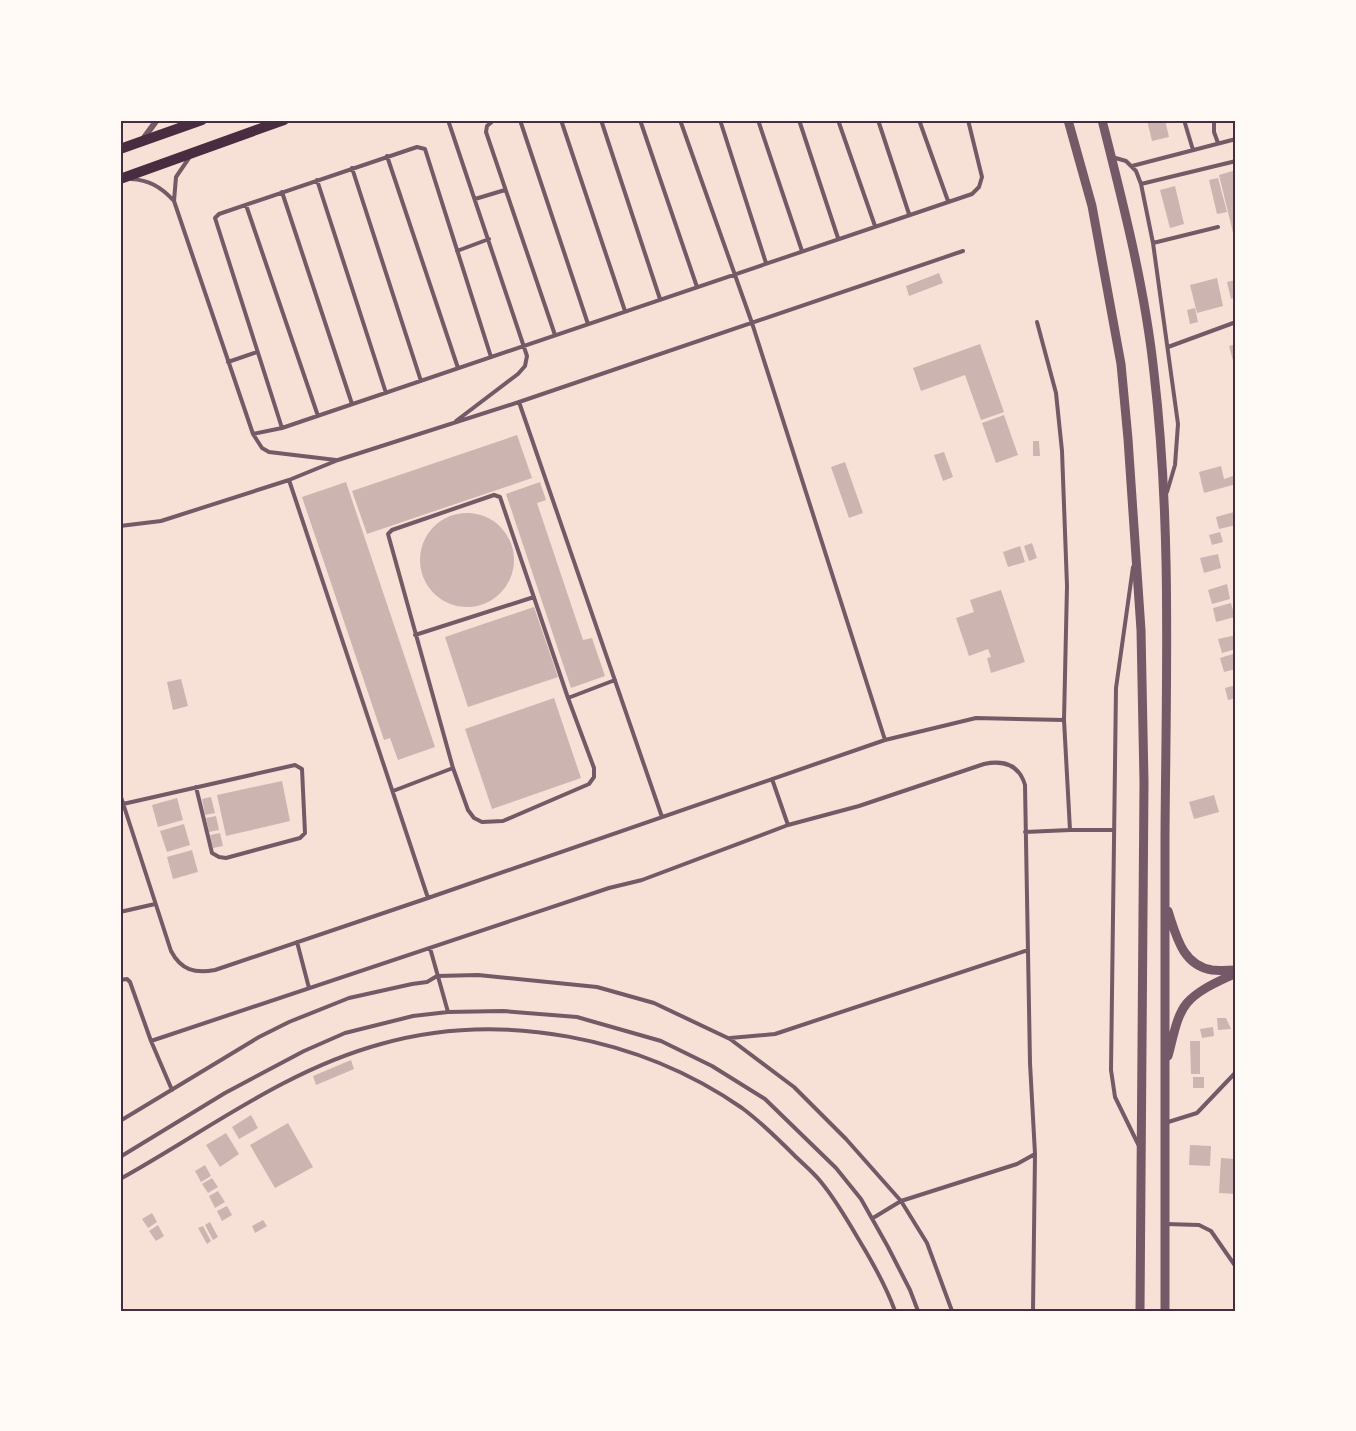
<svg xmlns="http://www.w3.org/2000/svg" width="1356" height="1431" viewBox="0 0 1356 1431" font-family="'Roboto Condensed',sans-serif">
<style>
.building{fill:#ccb4b1}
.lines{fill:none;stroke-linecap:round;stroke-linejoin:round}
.service{stroke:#755966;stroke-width:4}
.minor{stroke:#755966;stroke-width:6}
.tertiary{stroke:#755966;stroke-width:9}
.secondary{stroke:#4a2c40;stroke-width:10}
.neatline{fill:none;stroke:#4a2c40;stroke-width:2}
</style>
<rect width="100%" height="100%" fill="#f7e1d7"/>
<path class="building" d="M1147 120H1165L1169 137 1152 141Z
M1236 170V241H1235L1219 175Z
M1218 178 1227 212 1217 214 1209 180Z
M1175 186 1184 224 1170 228 1160 190Z
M939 273 943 283 909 296 906 286Z
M1217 278 1223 306 1197 313 1190 285Z
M1236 280V297L1231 299 1227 282Z
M1195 308 1198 322 1190 324 1187 310Z
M980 344 1004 412 981 420 965 375 921 391 913 368Z
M1236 344V368H1235L1229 346Z
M1004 415 1018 455 996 463 982 423Z
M517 435 532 478 367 534 352 491Z
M1033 441H1039L1040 456H1033Z
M944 452 953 477 943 481 934 455Z
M845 462 863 513 849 518 831 467Z
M1221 466 1224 479 1236 475V484L1204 493 1199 472Z
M346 482 435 747 398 760 390 738 384 740 302 497Z
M540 482 546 500 537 503 583 640 592 638 605 676 571 688 506 494Z
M1234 512 1236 525 1219 529 1216 517Z
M420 560a47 47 0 1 1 94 0a47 47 0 1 1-94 0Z
M1220 532 1223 542 1212 545 1209 535Z
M1032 543 1037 558 1029 561 1024 546Z
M1020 546 1025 562 1008 567 1003 552Z
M1218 554 1221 568 1204 573 1200 558Z
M1227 584 1230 599 1212 604 1208 590Z
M1001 590 1025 662 991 673 987 658 991 657 988 649 969 656 956 618 974 612 970 600Z
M1231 603 1235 617 1216 622 1213 608Z
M534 607 558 677 468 707 445 637Z
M1236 635V649L1222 653 1218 639Z
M1236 653V669L1224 672 1220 658Z
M181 679 188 706 173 710 167 682Z
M1236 685V698L1228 700 1225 688Z
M554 698 581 778 492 809 465 729Z
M282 781 290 821 226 836 217 795Z
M1214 795 1219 812 1194 819 1189 802Z
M211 797 215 813 205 815 202 799Z
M177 798 183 820 158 827 152 805Z
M216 816 219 830 209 832 206 818Z
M184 824 190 845 167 852 160 831Z
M220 833 223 846 213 848 210 835Z
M192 850 198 872 173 879 167 857Z
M1217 1018H1226L1231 1029 1218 1030Z
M1213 1027 1214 1036 1202 1038 1200 1029Z
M1190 1041H1200V1074H1191Z
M351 1060 354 1069 316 1085 313 1076Z
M1193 1077H1204V1088H1193Z
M251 1115 258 1128 239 1139 232 1127Z
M288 1123 313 1167 275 1188 250 1145Z
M226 1133 239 1154 220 1167 206 1145Z
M1190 1145 1211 1146 1210 1166 1189 1165Z
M1221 1158 1236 1159V1194L1219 1193Z
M205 1165 211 1176 201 1182 195 1171Z
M212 1178 218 1187 208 1193 202 1184Z
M218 1191 225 1202 215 1208 209 1196Z
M227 1206 232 1215 222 1221 217 1211Z
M152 1213 157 1222 148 1228 142 1219Z
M263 1220 267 1226 255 1233 252 1226Z
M210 1222 218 1237 213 1240 205 1225Z
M158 1225 164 1236 156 1241 149 1231Z
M203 1226 211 1241 207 1244 198 1228Z"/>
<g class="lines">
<path class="service" d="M448 120 527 356 525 366 518 374 456 421
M494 120 487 126 486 132 555 335
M520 120 588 324
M561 120 625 311
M601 120 660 299
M640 120 697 287
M720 120 766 263
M758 120 802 251
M799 120 838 238
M838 120 875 226
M878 120 909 214
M919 120 948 201
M1184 120 1193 150
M1214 120V132L1218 143
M387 156 458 368
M1112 157 1126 161 1136 171 1141 184 1153 243 1178 424 1175 465 1167 492
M189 158 176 177 174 201 253 434 262 448 269 452 336 460
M1132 166 1236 139
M352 168 421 381
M131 179C149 180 161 187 173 200
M317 180 386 393
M1141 184 1236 161
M282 192 352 404
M475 199 505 190
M246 205 318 416
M1153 243 1218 227
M457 251 489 239
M1037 322 1056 393 1062 451 1067 586 1064 720 1070 830H1113
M1168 347 1236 322
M228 362 257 352
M519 402 662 817
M282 428 215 218 219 214 417 147 425 149 491 357
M253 434 282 428 972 194 979 187 982 177 968 120
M289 480 428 898 885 740 752 323 680 120
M494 495 500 497 568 698 594 768V777L589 784 503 821 482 822 474 818 468 810 453 768 388 534 392 530Z
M120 526 161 521 289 480 338 460 519 402 963 251
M1133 567 1116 688 1111 1070 1115 1097 1138 1144
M415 635 534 597
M568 698 615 680
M885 740 976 718 1064 720
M772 779 788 825
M393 791 453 768
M120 794 171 951C181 970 195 974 215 970L428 898
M123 804 295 765 302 769 305 833 300 838 226 858 219 857 212 853 196 787
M1025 832 1070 830
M120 912 155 904
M297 942 309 988
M430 948 448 1012
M120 980 127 979 130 982 151 1041 172 1090
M730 1038 775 1034 1028 950
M151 1041 609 888 642 880 788 825 859 806 984 764C1003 760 1019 764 1025 785L1030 1063 1035 1154 1033 1311
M120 1121 259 1037 289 1022 349 998 412 984 427 982 437 976 478 975 597 987 654 1003 730 1039 794 1087 846 1139 901 1201 927 1243 952 1311
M1165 1123 1197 1113 1236 1072
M120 1157 225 1093 304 1051 345 1033 413 1016 448 1012 503 1011 577 1017 661 1041 712 1066 765 1099 836 1168 861 1199 888 1247 910 1290 918 1311
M120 1179C205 1132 285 1070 381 1044 501 1010 640 1037 742 1108 761 1122 778 1139 794 1155 803 1164 813 1172 821 1182 835 1199 848 1221 859 1240 873 1263 886 1286 895 1311
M873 1218 901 1201 1017 1164 1035 1154
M1166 1224 1199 1225 1211 1231 1236 1267"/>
<path class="minor" d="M143 139 157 120"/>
<path class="tertiary" d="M1068 120 1092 206 1121 364 1128 439 1141 630 1144 782 1140 1311
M1102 120C1123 203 1145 288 1154 373 1172 526 1166 682 1165 836 1165 994 1165 1153 1165 1311
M1168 911C1176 935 1182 965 1212 970 1219 971 1228 970 1236 970
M1168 1056C1173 1039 1176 1016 1187 1003 1199 989 1220 981 1236 973"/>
<path class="secondary" d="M120 149 202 120
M120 179 284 120"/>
</g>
<rect width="1356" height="1431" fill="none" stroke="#fffaf5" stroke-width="243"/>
<rect x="122" y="122" width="1112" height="1188" class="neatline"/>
</svg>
